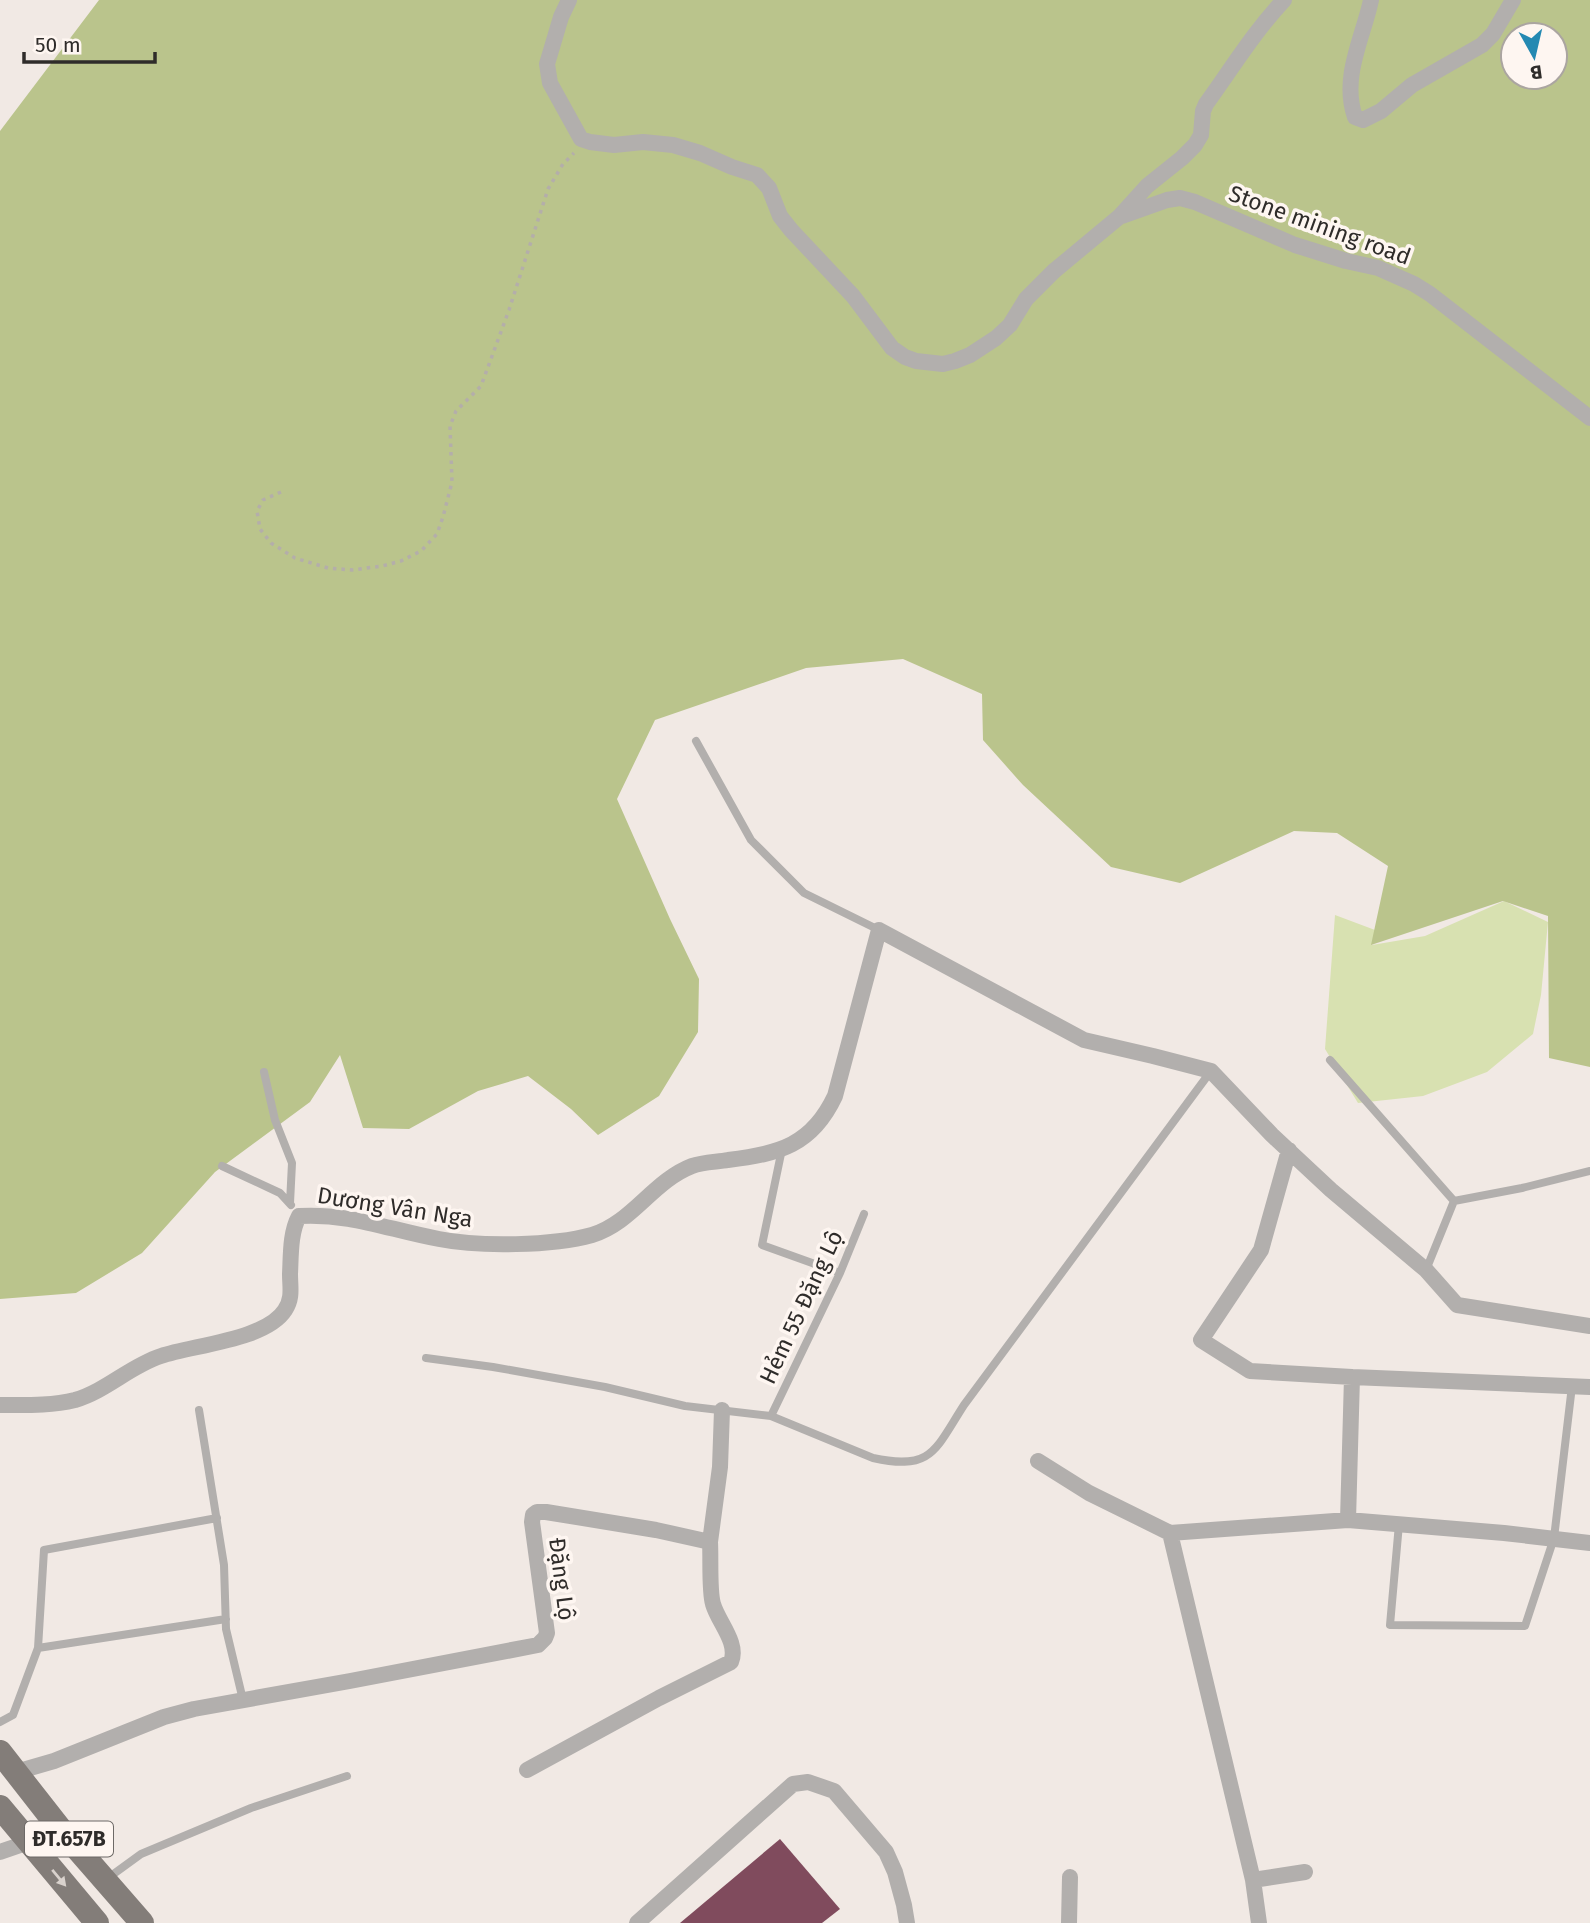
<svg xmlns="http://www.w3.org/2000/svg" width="1590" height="1923" viewBox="0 0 1590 1923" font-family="'Fira Sans',sans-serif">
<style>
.green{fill:#d8e1b1}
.forest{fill:#bac48c;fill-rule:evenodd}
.building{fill:#804b5d}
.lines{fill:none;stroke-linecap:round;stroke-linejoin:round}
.path{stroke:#b4aeaa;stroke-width:3.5;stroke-dasharray:3.5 5;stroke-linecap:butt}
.service{stroke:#b2afad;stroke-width:8}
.minor{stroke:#b2afad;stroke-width:16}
.primary{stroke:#837d79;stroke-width:24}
.oneway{fill:#d9d2cd}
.labels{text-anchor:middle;stroke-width:7;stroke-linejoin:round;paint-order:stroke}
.shield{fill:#fef6f1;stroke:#6d6966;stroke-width:2}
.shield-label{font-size:21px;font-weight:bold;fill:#2f2c2a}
.street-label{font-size:23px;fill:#2f2c2a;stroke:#fef6f1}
</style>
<rect width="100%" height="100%" fill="#f1e9e4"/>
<path class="green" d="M1504 901 1548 922 1541 995 1533 1034 1487 1072 1423 1096 1358 1103 1325 1049 1335 915 1375 930 1372 945 1425 936Z"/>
<path class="forest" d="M99 0H1590V1067L1549 1058 1548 916 1503 901 1371 945 1388 866 1337 833 1294 831 1180 883 1111 867 1023 785 983 740 982 694 903 659 806 668 655 720 617 799 670 919 699 979 698 1032 659 1096 598 1135 571 1109 528 1076 478 1091 409 1129 363 1128 340 1055 310 1102 215 1172 142 1253 76 1293 0 1299V131ZM1513 35H1555V77H1513Z"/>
<path class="building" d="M780 1839 840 1909 822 1923H680Z"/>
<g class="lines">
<path class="path" d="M281 492 263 500 257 511 260 529 271 543 295 558 328 568 352 570 382 566 401 561 421 551 437 534 443 517 452 482 450 426 456 411 481 386 509 310 548 189 563 164 574 153"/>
<path class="service" d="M696 741 751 840 804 893 879 930
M1330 1060 1454 1201 1522 1188 1590 1171
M264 1072 275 1120 292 1163 290 1203
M782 1149 762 1245 840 1273
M222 1166 280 1193 291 1205
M1426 1270 1454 1201
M426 1358 493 1367 605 1387 685 1406 771 1416 873 1458C932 1471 935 1450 964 1405L1211 1071
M199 1410 224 1565 226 1629 243 1700
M771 1416 840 1273 864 1214
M1399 1524 1390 1625 1525 1626 1554 1538 1572 1386
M38 1648 44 1550 217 1518
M0 1722 13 1715 38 1648 226 1619
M108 1878 141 1854 251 1808 347 1776"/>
<path class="minor" d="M569 0 561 17 547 64 550 83 581 139 590 142 614 145 643 142 673 145 700 153 732 167 757 175 769 188 780 216 791 230 853 296 892 348 905 357 916 361 943 364 955 361 970 355 996 338 1010 325 1026 299 1054 271 1119 217 1147 186 1182 158 1195 145 1201 135 1203 111 1206 104C1232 68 1254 32 1284 0
M1371 0C1363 38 1341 77 1355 117L1363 120 1381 111 1412 85 1482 45 1493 34 1513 0
M1122 216 1167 200 1180 198 1195 202 1295 245 1346 261 1378 268 1414 284 1430 294 1590 418
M1289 1150 1261 1250 1201 1340 1250 1371 1352 1377
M0 1405C25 1405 51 1406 75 1400 106 1391 130 1366 161 1356 193 1345 266 1340 285 1310 293 1298 290 1287 290 1274 291 1255 290 1233 299 1216 351 1213 389 1230 439 1239 479 1247 553 1246 592 1235 632 1223 653 1181 692 1166 703 1162 717 1162 728 1160 779 1154 812 1145 835 1096L879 930 1084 1040 1153 1056 1211 1071 1272 1135 1331 1190 1426 1270 1457 1305 1590 1326
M1038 1461 1089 1493 1170 1533
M1348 1520 1504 1533 1590 1543
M710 1542 720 1467 722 1410
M16 1772 54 1761 164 1717 194 1709 350 1681 538 1645 545 1638 547 1633 532 1522 533 1515 537 1512H546L656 1530 710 1542C711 1558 709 1591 713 1604 718 1622 739 1643 731 1662L659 1698 527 1770
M0 1852 29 1842
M1253 1880 1305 1872
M637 1923 793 1784 808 1782 834 1791 886 1852 895 1872 904 1905 907 1923
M1069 1923 1070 1877
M1259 1923 1253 1880 1170 1533 1348 1520 1352 1377 1590 1387"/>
<path class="primary" d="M0 1752 61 1830 142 1923
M0 1807 97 1923"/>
</g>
<defs><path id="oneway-solid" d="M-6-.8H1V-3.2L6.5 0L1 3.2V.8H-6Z" transform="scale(1.75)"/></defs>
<use class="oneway" href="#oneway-solid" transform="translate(59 1878) rotate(50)"/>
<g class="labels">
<rect class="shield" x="25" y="1821.5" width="88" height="35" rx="5"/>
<g class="shield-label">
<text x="69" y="1846">ĐT.657B</text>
</g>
<g class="street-label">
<text transform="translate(1320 225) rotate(20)" y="8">Stone mining road</text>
<text transform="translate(395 1207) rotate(9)" y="8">Dương Vân Nga</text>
<text transform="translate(801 1307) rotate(-65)" y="8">Hẻm 55 Đặng Lộ</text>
<text transform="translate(562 1579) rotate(83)" y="8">Đặng Lộ</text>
</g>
</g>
<g transform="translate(1534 56) rotate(172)"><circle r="33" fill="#fef6f1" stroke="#aba5a1" stroke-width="2"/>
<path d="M0-5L12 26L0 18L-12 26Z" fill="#2489b2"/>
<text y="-10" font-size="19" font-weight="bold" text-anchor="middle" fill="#2f2c2a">B</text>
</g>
<path d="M24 52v10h131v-10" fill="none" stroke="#2f2c2a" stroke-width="3.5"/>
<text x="35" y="52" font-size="21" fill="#2f2c2a" stroke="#fef6f1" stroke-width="5" paint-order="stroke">50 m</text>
</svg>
